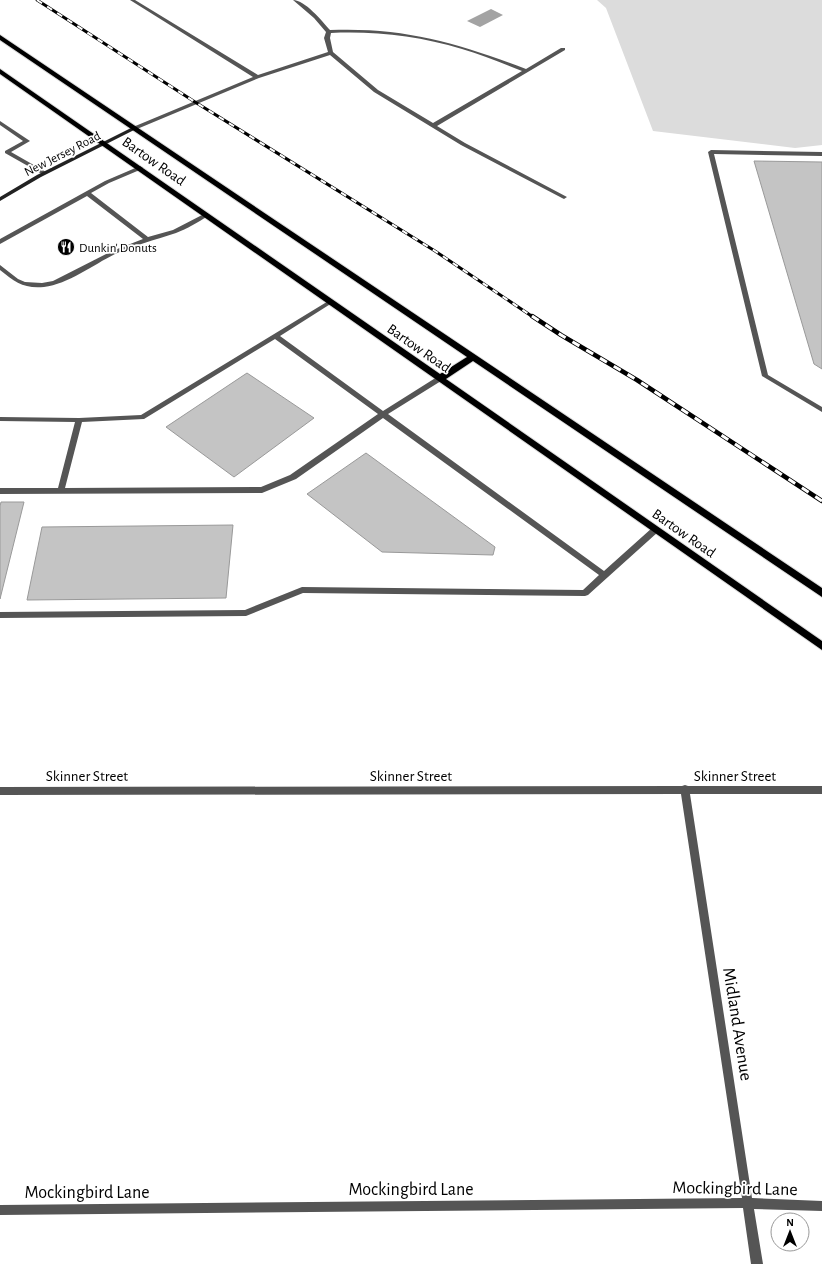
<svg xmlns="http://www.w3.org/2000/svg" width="822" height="1264" viewBox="0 0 822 1264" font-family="'Alegreya Sans',sans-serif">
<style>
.green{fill:#dcdcdc}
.water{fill:#a3a3a3}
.building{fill:#c4c4c4;stroke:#999}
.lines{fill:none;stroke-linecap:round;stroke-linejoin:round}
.primary-casing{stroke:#dbdbdb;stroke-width:2}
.lane{fill:#555;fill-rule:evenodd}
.street{fill:#555;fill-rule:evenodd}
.secondary{fill:#222;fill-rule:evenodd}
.primary{fill:#000;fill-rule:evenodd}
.rail-far1-casing{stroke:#000;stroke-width:3}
.rail-casing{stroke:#000;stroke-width:4.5}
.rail-far1{stroke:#fff;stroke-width:2;stroke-dasharray:6;stroke-linecap:butt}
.rail{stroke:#fff;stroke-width:3;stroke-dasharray:8;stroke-linecap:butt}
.labels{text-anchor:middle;stroke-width:3.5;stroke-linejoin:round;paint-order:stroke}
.far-street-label{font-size:13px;fill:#000;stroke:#fff}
.far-poi-label{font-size:13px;fill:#000;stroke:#fff;text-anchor:start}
.street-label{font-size:15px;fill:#000;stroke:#fff}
.near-street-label{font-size:18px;fill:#000;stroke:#fff}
</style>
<rect width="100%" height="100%" fill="#fff"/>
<path class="green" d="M597 0H822V145L795 148 653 131 606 8Z"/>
<path class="water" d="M491 9 503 15 480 27 467 21Z"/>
<path class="building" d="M754 161 822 162V369L814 364Z
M247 373 314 418 234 477 166 427Z
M366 453 495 547 493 555 382 552 307 494Z
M1 502H24L0 599V506Z
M233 525 226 598 27 600 42 527Z"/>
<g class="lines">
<g class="primary-casing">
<path id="primary" d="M0 35 822 588V597L473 361 446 379 822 641V650L0 74V69L440 374 467 357 0 40Z"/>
</g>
<path class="lane" d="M130 0H135L258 75 328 52 324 38 326 32 314 18 293 0C305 0 322 21 330 30 404 27 458 43 526 69L561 48H565V50L437 126 465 143 567 197 564 199 562 198 461 145 374 92 330 55 259 78 137 129H133V127L253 77ZM331 33C375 31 419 36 462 49 482 55 502 63 522 71L433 123 378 90 333 52 330 38Z
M0 121 30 141 11 152 46 172V174H42L5 153V151L23 141 0 125Z
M711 150 822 152V156L714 154 768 375 822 407V412L762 376 708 152Z
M140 166 143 168 142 169 109 183 91 193 148 237 173 230 204 214H208V216C198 222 187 229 176 233 155 240 135 245 115 254 93 265 68 284 44 287 24 289 15 282 0 270V265L18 279 25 282 42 283 53 281 112 251 143 239 87 196 0 244V239L105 181Z
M330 300 333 302 332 303 280 336 383 411 437 377H441V381L388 414 604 571 652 528H658L659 530 658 532 588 595 585 596 303 593 246 616 0 618V612L245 610 302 587 583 590 599 575 383 418 296 479 262 493 0 494V488H58L75 422 0 421V417L79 418 141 415ZM275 339 378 414 290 475 261 487 65 488 82 422 144 419Z"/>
<path class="street" d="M685 785 688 786H822V794H690L752 1198 822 1201V1211L754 1209 763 1264H751L743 1208 0 1215V1205L742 1198 681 794 0 795V787L682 786Z"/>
<path class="secondary" d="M133 127 138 128 41 177 0 201V197L37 175Z"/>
<use href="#primary" class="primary"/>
<g class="rail-far1-casing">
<path id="rail-far1" d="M37 0 195 102 435 251 533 317"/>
</g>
<g class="rail-casing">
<path id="rail" d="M532 316 561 335 637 380 822 501"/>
</g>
<use href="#rail-far1" class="rail-far1"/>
<use href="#rail" class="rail"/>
</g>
<defs>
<g id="restaurant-disc" transform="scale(0.9)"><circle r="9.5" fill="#000" stroke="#fff"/><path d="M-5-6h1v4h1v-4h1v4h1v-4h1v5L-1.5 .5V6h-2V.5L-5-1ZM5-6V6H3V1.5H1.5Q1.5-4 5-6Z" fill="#fff"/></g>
</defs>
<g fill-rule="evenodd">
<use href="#restaurant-disc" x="66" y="247"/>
</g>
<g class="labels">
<g class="far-street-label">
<text transform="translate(62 153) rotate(-27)" y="5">New Jersey Road</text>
</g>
<g class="far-poi-label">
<text x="79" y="252">Dunkin' Donuts</text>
</g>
<g class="street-label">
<text transform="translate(154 161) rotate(35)" y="5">Bartow Road</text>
<text transform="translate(419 348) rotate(35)" y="5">Bartow Road</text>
<text transform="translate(684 533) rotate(35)" y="5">Bartow Road</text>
<text x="87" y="781">Skinner Street</text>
<text x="411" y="781">Skinner Street</text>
<text x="735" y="781">Skinner Street</text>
</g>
<g class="near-street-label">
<text transform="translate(738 1024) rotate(81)" y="6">Midland Avenue</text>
<text transform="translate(735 1188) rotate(1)" y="6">Mockingbird Lane</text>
<text x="411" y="1195">Mockingbird Lane</text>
<text x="87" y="1198">Mockingbird Lane</text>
</g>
</g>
<g transform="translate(790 1232)"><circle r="19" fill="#ffffff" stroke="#999999"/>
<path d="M0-3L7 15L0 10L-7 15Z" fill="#000000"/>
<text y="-6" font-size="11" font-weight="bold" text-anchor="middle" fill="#000000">N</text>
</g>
</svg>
